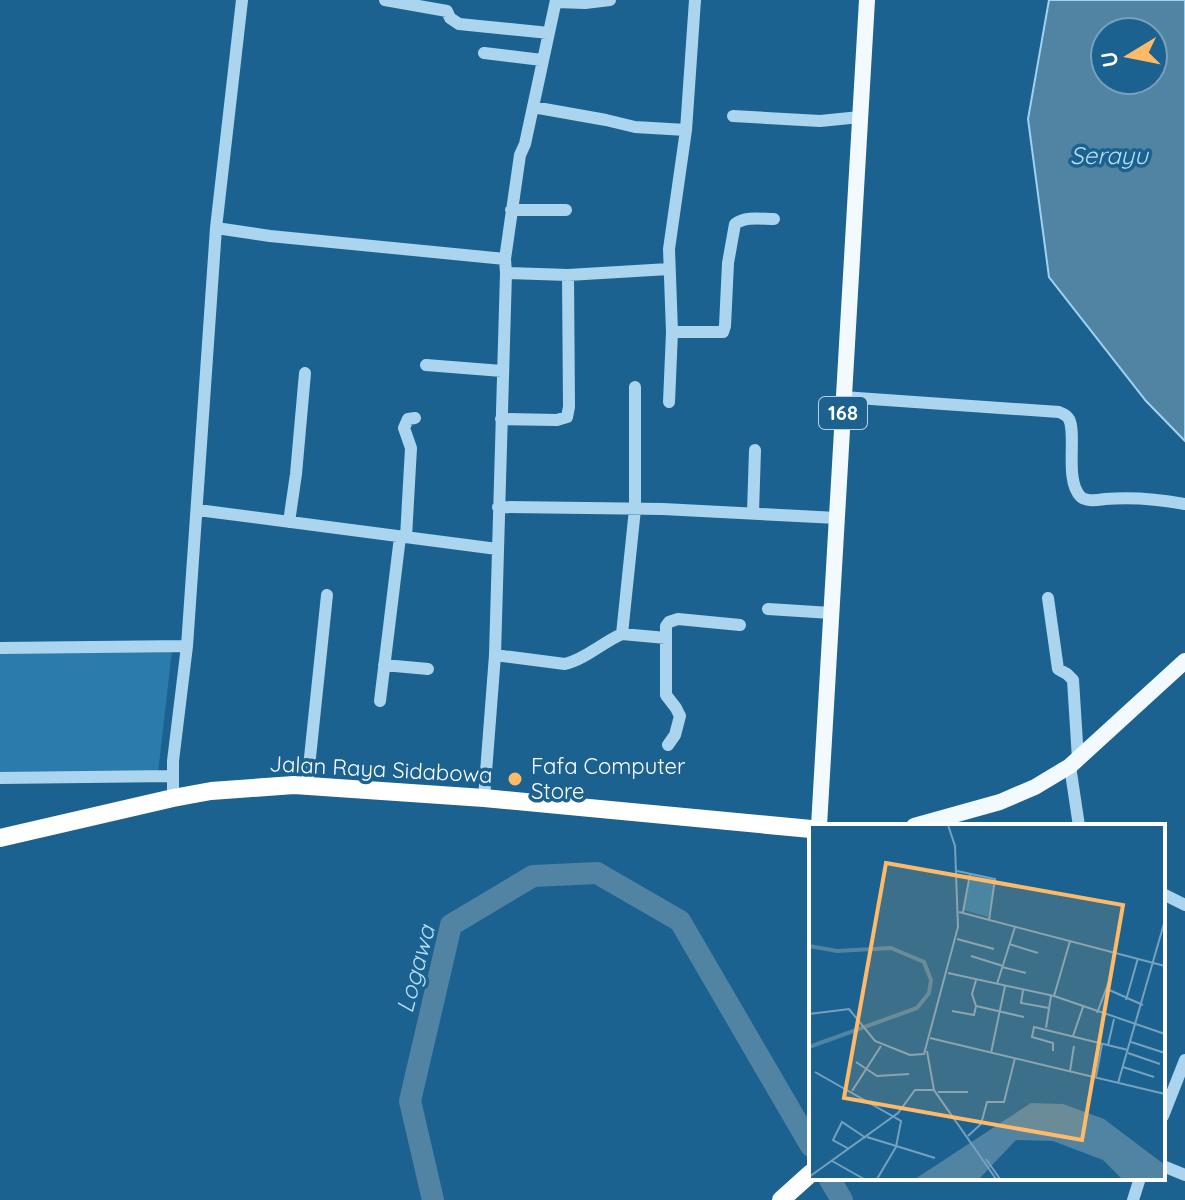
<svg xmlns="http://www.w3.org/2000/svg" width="1185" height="1200" viewBox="0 0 1185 1200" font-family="Quicksand,sans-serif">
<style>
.green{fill:#2b7cac}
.water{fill:#5183a2;stroke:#9ed2f0;stroke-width:2;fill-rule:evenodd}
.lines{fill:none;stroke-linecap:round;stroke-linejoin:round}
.river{stroke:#5183a2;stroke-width:22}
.minor{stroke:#abd5ee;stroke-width:12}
.major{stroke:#f2f9ff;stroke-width:16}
.highway{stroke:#fff;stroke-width:18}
.poi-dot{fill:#ffba68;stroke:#1b6290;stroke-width:3}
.labels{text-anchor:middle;stroke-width:7;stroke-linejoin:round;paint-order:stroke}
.shield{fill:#1b6290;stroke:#bbd0de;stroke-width:2}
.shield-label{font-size:20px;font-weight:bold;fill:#fff}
.poi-label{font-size:22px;fill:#fff;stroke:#1b6290;text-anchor:start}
.street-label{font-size:22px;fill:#fff;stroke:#1b6290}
.water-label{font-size:24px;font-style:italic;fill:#b7def5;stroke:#1b6290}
.inset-river{fill:none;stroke:#5183a2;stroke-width:4}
.inset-road{fill:none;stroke:#76a1bc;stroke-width:2}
.view{fill:#ffba68;fill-opacity:0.15;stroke:#ffba68;stroke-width:4}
.inset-edge{fill:none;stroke:#fff;stroke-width:4}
</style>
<rect width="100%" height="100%" fill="#1b6290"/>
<path class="green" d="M172 650 158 773 0 776V651Z"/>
<path class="water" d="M1049 0H1185V441L1146 401 1049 277 1028 119ZM1105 32H1153V80H1105Z"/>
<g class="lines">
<path class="river" d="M829 1178 842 1200
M433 1200 410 1101 451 925 533 876 597 873 680 921 811 1146"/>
<path class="minor" d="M385 0 447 11 450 18 459 24 549 33
M695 0 686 130 669 249 672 332H723L725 326 728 263 735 224C746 216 761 219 774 219
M556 2 585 3 610 0
M484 53 542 60
M533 107 606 120 635 127 686 130
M733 116 820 121 860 117
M511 210H566
M216 228 270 236 505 259
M506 273 568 275 669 269
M426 365 502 371
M635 387V509L622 634 666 638V695L676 708 680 716 675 735 668 745
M843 397 1059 412C1063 414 1066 414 1069 419 1077 435 1064 481 1081 497 1087 502 1098 500 1105 499 1132 497 1158 499 1185 504
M669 402 672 332
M501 419 557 420 567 417 569 407 568 275
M498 507 663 509 837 518
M198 510 497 549
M753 513 755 450
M289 522 296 474 305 373
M406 537 411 448 404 428 408 419 415 418
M1048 598 1058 669 1067 674 1073 680 1078 759
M768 609 831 613
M666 638V626L669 622 678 619 740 625
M0 648 187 646
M495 655 565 664C586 659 603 642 622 634
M384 665 428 669
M380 701 400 537
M1070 766 1079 826
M0 778 172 776
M307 786 327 595
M173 798V761L187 646 216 228 242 0
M484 798 495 655 506 273 505 259 520 155 525 144 556 0
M1163 894 1185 905
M1163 1116 1185 1060
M1163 1166 1185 1175
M1133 1200 1140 1178"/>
<path class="major" d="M819 826 867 0
M914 826 1000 802 1035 787 1070 766 1185 661"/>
<path class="highway" d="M0 838 173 798 211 791 294 785 484 798 811 829
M781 1200 811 1173"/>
</g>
<circle class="poi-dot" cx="515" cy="779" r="8"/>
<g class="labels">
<rect class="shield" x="819" y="397" width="48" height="32" rx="6"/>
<g class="shield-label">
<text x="843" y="420">168</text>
</g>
<g class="poi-label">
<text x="531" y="774">Fafa Computer<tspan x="531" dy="25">Store</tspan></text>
</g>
<g class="street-label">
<text transform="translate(381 769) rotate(3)" y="8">Jalan Raya Sidabowa</text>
</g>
<g class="water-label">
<text x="1109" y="164">Serayu</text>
<text transform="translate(416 969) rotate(-75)" y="8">Logawa</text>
</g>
</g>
<g transform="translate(809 824)">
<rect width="356" height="356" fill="#1b6290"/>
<path d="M161 50 186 55 179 93 155 86Z" fill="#2b7cac"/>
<path d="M222 279 254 280 295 295 356 341V355H313L294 336 244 317 207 316 170 355H106Z" fill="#5183a2"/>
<path class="inset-river" d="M0 122 28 127 82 124 115 138 122 156 120 169 108 184 0 223"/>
<path class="inset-road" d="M148 47 186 55 180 96M150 88 356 142M154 88 161 50M148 115 185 125M200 120 229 129M162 132 194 142M193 143 217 149M139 149 245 172 356 210M188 160 206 103M298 165 334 181M214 166 212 179 240 184M245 172 261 117M317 176 329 134M167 182 163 170 167 156M143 187 165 191 167 182 215 193M288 189 301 155M0 190 40 185 66 217 101 231 115 230 149 103 146 22 139 1M237 204 242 172M264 212 274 183M121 214 356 270M322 218 356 229M290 219 294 191M299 221 305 195M118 227 125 266 187 355M244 227V219L223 213 225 203 319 226M182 229 196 162M319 229 351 240M47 238 68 252 100 250M314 243 345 253M261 247 265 222M6 248 92 297 87 323 68 355M287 253 293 220M309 259 356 96M43 267 72 222M129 268H159M159 312 172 300 178 278H195L206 234M58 313 126 334M40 325 24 316 33 298 57 314M177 335 191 355M23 337 55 355M0 353 89 289 106 266H125"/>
<path class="view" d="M77 39 314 81 273 316 35 274Z"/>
<rect width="356" height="356" class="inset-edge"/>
</g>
<g transform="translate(1129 56) rotate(260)"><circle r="38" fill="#1b6290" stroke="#76a1bc" stroke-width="2"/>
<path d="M0-6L14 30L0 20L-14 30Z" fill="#ffba68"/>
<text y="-12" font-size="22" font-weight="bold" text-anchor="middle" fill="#ffffff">U</text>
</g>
</svg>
